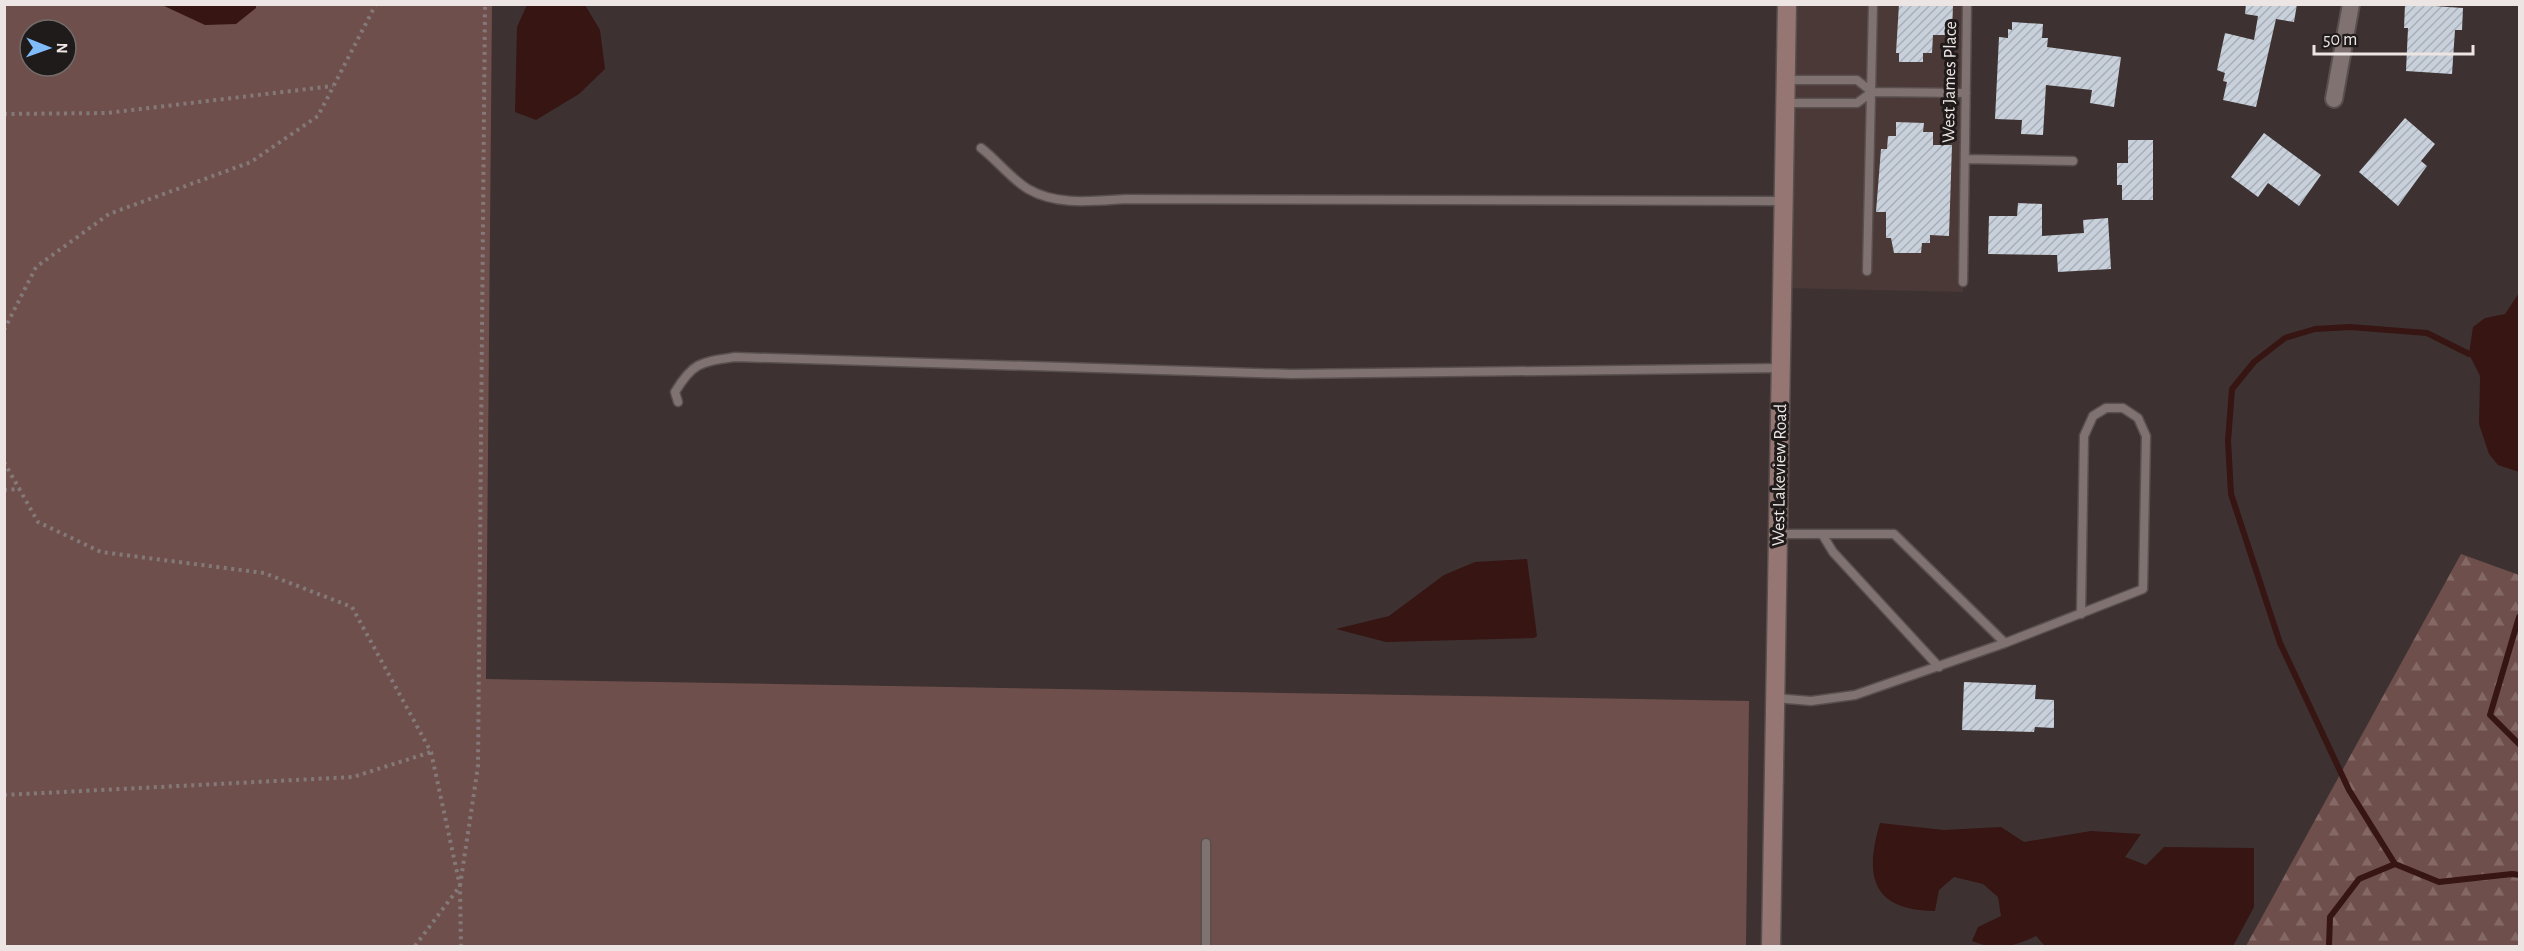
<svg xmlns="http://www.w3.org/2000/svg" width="2524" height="951" viewBox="0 0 2524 951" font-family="'Alegreya Sans',sans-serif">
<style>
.built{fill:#4b3937}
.green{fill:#6f4f4b;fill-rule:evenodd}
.forest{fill:url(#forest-firs)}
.water{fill:#361513}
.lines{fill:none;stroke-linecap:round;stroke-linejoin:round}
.stream{stroke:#361513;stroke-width:6}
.building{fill:url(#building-hatch)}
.service-casing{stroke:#584f4e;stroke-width:11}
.minor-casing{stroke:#584f4e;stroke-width:20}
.secondary-casing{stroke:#584f4e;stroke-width:21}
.path{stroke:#837978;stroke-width:4;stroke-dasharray:3 4.5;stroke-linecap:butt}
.service{stroke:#7f7270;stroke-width:8}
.minor{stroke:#7f7270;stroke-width:16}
.secondary{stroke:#957672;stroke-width:18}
.labels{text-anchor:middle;stroke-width:6;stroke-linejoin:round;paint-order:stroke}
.street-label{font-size:18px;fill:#ede5e4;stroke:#201b1b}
</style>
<defs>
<pattern id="forest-firs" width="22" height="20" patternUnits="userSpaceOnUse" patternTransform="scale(1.5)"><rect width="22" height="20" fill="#6f4f4b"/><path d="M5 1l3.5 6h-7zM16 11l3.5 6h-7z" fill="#846865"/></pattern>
<pattern id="building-hatch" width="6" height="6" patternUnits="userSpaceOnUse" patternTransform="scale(1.5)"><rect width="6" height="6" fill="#c8d1db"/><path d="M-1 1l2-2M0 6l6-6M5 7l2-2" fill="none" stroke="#a8aeb5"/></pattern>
</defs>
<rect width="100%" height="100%" fill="#3d3231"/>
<path class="built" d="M1789 5H1967L1963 292 1785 288Z"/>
<path class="green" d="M5 5H492L486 679 1749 701 1746 946H5ZM30 30H66V66H30Z"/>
<path class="forest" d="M2461 554 2519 575V946H2246Z"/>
<path class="water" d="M162 5H256V8L236 24 205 25Z
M527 5H585L600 30 605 69 579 94 536 120 515 112 517 27Z
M2519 293V472L2498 465 2489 454 2479 424 2480 376 2469 354 2473 327 2485 318 2505 314Z
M1527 559 1537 636 1534 638 1386 642 1336 629 1389 616 1444 575 1475 562Z
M1880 823 1944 830 2001 827 2024 842 2091 831 2141 834 2125 857 2146 865 2164 847 2254 848V907L2233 946H2045L2036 936C2013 947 1996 951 1972 941L1978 927 2001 916 1998 897 1983 884 1954 877 1939 890 1935 911C1872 910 1864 877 1880 823Z"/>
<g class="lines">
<path class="stream" d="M2469 354 2427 333 2350 327 2315 329 2285 338 2254 362 2232 389 2228 441 2231 494 2280 643 2349 790 2395 864 2439 882 2512 874 2520 875
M2519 617 2490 715 2520 745
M2329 946 2330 917 2359 879 2395 864"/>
</g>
<path class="building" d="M1899 4H1953L1952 35H1933L1932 53H1923V62H1899V53H1896Z
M2246 4H2297L2294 22 2276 19 2256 107 2223 100 2227 82 2223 81 2225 73 2217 70 2225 33 2254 40 2258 16 2245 14Z
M2405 4 2463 8 2462 30H2455L2452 74 2406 71 2408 28H2404Z
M2012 22 2043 24 2042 38H2048L2047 47 2121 57 2114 107 2090 103 2092 90 2046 85 2043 135 2021 134 2022 120 1995 119 1999 37 2008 38V29L2012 30Z
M2405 118 2435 144 2421 161 2427 166 2398 206 2359 172Z
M1896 122 1924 123 1923 132H1933V145H1952L1949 236 1930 235V243H1922L1921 253H1894L1891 238H1886V212H1876L1881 149H1887L1888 136H1896Z
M2264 133 2321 175 2299 206 2268 183 2258 197 2231 177Z
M2128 140H2153V200H2122V185H2117V163H2128Z
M2018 203 2042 204V236L2084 233 2083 220 2108 218 2111 269 2058 272 2057 255 1988 254 1989 216H2017Z
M1964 682 2036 685 2035 699 2054 700V728L2035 727 2034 732 1962 730Z"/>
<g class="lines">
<g class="service-casing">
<path id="service" d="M1786 80H1857L1872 92 1966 93
M1785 103H1857L1872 92
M981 148C997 160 1011 179 1028 189 1057 206 1093 201 1125 199L1783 201
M1965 159 2073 161
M1867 271 1873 4
M1963 282 1967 4
M678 402 675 392C693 362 701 362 735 357L1291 374 1781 368
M1778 534H1894L2005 643
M1822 534 1833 552 1939 667
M1776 698 1811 701 1855 695 2005 643 2143 589 2146 436 2138 418 2123 408H2106L2093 416 2084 436 2081 614
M1206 946V843"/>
</g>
<g class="minor-casing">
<path id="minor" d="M2334 99 2351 4"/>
</g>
<g class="secondary-casing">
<path id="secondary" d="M1771 946 1787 4"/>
</g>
<path class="path" d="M4 114 107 113 333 86
M4 330 36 267 109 214 251 162 318 116 376 4
M4 462 38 522 101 552 264 573 352 607 431 752 460 886 461 946
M4 490 20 489
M4 795 353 777 431 752
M415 946 460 886 478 766 485 4"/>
<use href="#service" class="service"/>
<use href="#minor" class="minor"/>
<use href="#secondary" class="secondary"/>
</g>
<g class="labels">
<g class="street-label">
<text transform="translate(1949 82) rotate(-89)" y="6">West James Place</text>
<text transform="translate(1779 475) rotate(-89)" y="6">West Lakeview Road</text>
</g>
</g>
<rect width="2524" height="951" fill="none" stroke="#ede5e4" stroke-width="12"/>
<g transform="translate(48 48) rotate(91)"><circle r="28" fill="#201b1b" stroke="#726c6b" stroke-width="1.5"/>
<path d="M0-4.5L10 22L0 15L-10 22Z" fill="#81bcfa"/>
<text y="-9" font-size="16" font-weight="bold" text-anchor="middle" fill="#ede5e4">N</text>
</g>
<path d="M2314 45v9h159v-9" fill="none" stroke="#ede5e4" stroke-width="3"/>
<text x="2323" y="45" font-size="18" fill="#ede5e4" stroke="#201b1b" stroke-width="4.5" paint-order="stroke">50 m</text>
</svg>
